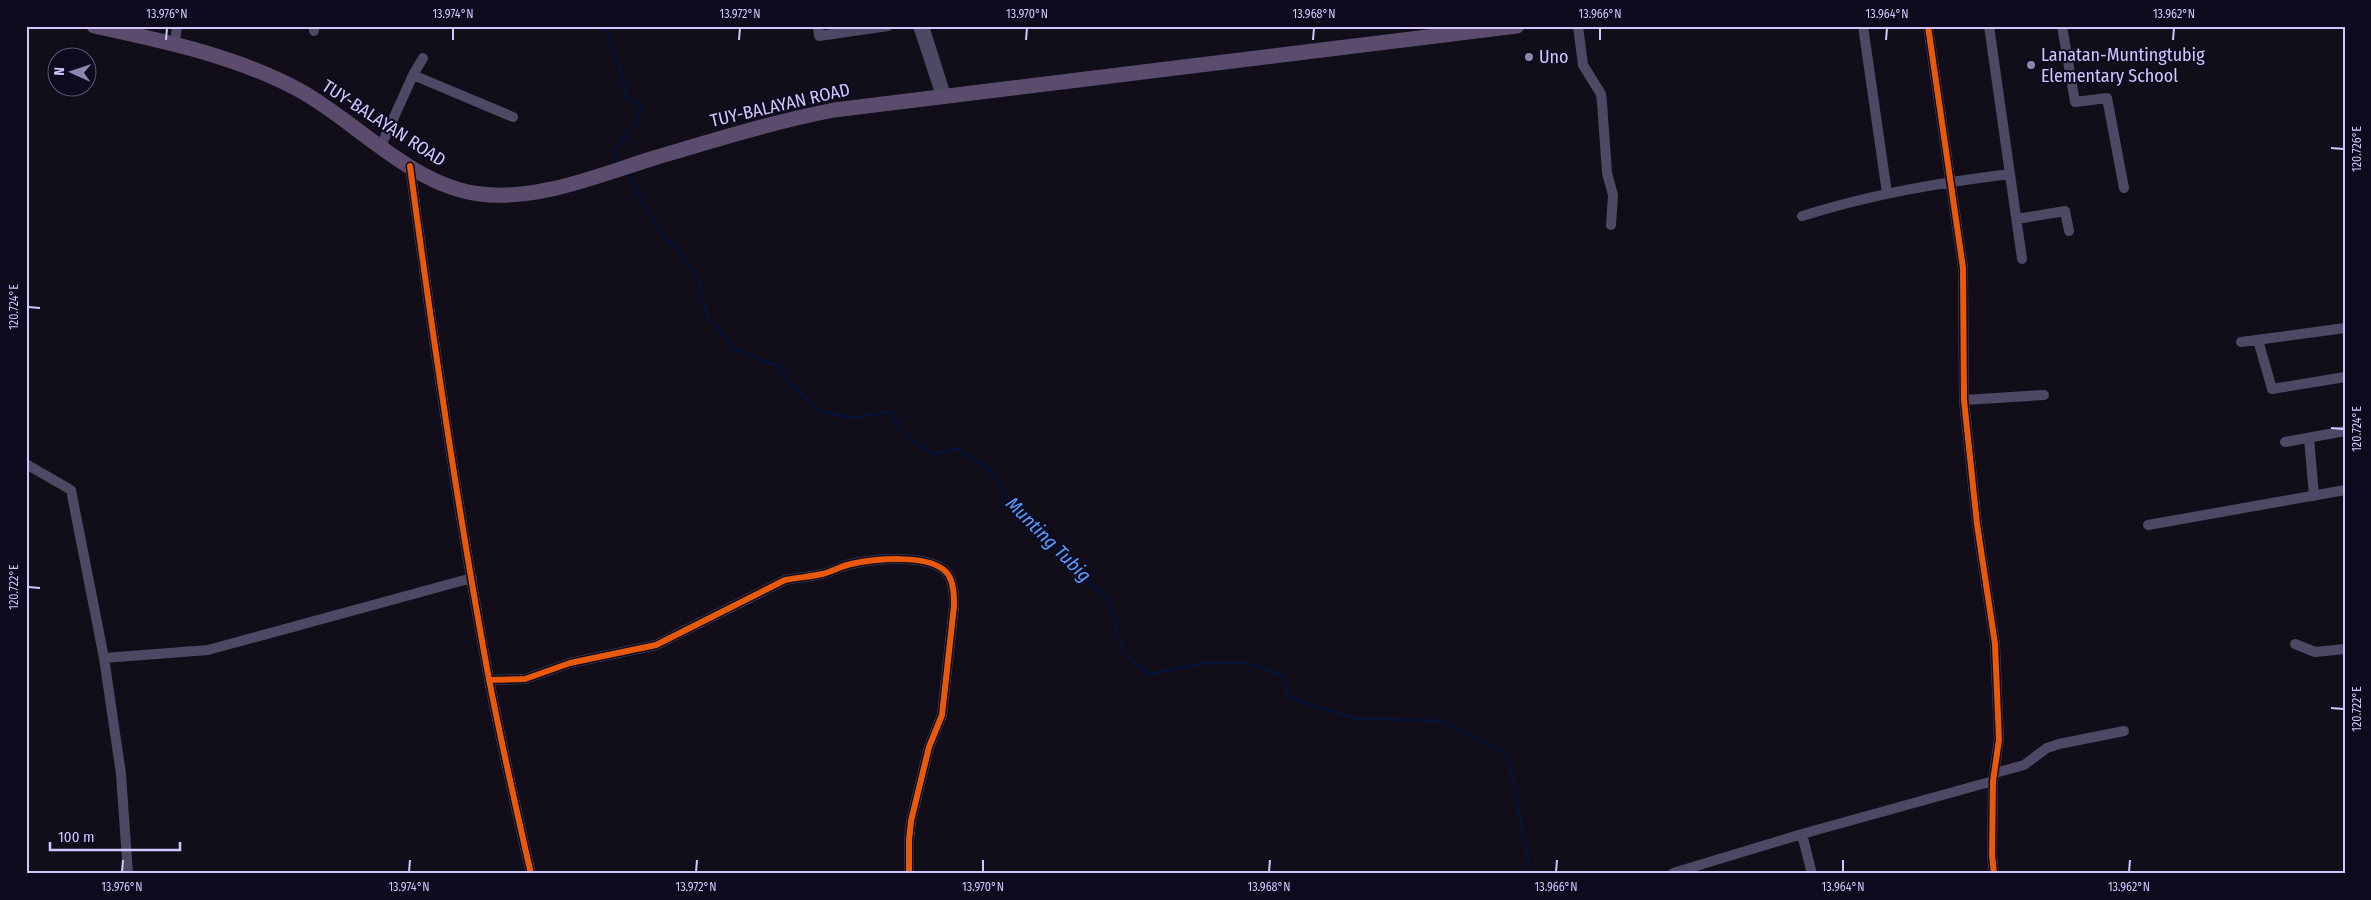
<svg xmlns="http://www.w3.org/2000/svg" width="2371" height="900" viewBox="0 0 2371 900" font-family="'Fira Sans Condensed',sans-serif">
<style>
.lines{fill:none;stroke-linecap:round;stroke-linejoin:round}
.stream{stroke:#051339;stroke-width:2.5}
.minor{stroke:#4d4863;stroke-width:10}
.primary{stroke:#5b4b6c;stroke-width:15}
.cycleway-casing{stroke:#0f0a1e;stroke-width:9}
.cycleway{stroke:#e8590c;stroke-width:6}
.ticks{fill:none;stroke:#d3c6ff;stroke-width:2}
.poi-dot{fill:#8f86af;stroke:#0f0a1e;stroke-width:2}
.labels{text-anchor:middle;stroke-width:4;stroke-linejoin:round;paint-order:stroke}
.poi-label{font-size:18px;fill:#d3c6ff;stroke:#0f0a1e;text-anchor:start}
.street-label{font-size:18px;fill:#d3c6ff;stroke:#0f0a1e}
.water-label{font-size:19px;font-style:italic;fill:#549dff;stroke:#0f0a1e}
.neatline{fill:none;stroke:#d3c6ff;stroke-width:2}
.ticks-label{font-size:12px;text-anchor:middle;fill:#d3c6ff}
</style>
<rect width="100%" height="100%" fill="#110e1a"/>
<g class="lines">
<path class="stream" d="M605 26C612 50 622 72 627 97L641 105 636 122 614 152 620 163
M625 172 661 232 696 273 708 317 734 349 780 367 791 385 821 411 852 418 889 412 910 440 934 454 957 449 989 469 1009 503 1108 599 1125 654 1149 674 1204 663H1247L1284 676 1288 697 1352 718 1440 721 1508 755 1531 874"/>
<path class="minor" d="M818 26 819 36 888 26
M918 26 941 96
M924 26 944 89
M1578 26 1583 65 1601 94 1602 103 1607 173 1613 195 1611 225
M1863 26 1887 193
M1928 26 1963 268 1964 400 1977 524 1995 644 1999 740 1993 781 1992 855 1994 874
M1989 26 2022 259
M2062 26 2075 102 2107 98 2124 188
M314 31V26
M175 44 177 26
M413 75 423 58
M381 146 413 75 513 117
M410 166C432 332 456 498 486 663 499 734 515 804 531 874
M1802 216C1873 194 1937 183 2010 174
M2017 219 2065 211 2069 231
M2258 340 2272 389 2345 377
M2241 342 2345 328
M1964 400 2044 395
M2309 438 2314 496
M2285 442 2345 431
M26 464 71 490 104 658 208 650 472 578
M2148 525 2345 490
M2295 644 2315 652 2345 649
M104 658 121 774 128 874
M489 680 525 679 570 663 656 645 785 580C799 577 810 577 822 574 832 572 841 566 851 564 874 559 930 553 947 573 954 582 954 596 954 606L942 715 929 747 911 821 909 840V874
M1995 773 2024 765 2047 748 2059 744 2124 731
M1802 834 1812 874
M1673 873 1802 834 1993 781"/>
<path class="primary" d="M94 26C164 41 236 56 299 90 356 121 412 186 480 194 539 201 599 175 654 158 714 140 773 122 834 110L1517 26"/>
<g class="cycleway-casing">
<path id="cycleway" d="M1928 26 1963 268 1964 400 1977 524 1995 644 1999 740 1993 781 1992 855 1994 874
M410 166C432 332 456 498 486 663 499 734 515 804 531 874
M489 680 525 679 570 663 656 645 785 580C799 577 810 577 822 574 832 572 841 566 851 564 874 559 930 553 947 573 954 582 954 596 954 606L942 715 929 747 911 821 909 840V874"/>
</g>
<use href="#cycleway" class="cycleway"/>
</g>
<path class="ticks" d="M166 40 167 28M453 40V28M739 40 740 28M1026 40 1027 28M1313 40 1314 28M1600 40V28M1886 40 1887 28M2173 40 2174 28M2331 148 2344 149M28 307 40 308M2331 428 2344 429M28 587 40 588M2331 708 2344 709M122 872 123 860M409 872 410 860M696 872 697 860M983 872V860M1269 872 1270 860M1556 872 1557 860M1843 872V860M2129 872 2130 860"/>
<g class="poi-dot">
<circle cx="1529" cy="57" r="5"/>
<circle cx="2031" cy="65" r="5"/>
</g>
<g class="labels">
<g class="poi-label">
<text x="2041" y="61">Lanatan-Muntingtubig<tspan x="2041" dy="21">Elementary School</tspan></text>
<text x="1539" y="63">Uno</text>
</g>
<g class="street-label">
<text transform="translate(780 105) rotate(-13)" y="6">TUY-BALAYAN ROAD</text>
<text transform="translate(384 123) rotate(33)" y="6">TUY-BALAYAN ROAD</text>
</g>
<g class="water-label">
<text transform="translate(1049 539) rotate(45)" y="7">Munting Tubig</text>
</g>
</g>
<rect width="2371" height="900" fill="none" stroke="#0f0a1e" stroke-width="55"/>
<g transform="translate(72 72) rotate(273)"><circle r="24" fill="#0f0a1e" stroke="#5d5578"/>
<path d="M0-4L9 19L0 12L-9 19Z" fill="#8f86af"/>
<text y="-8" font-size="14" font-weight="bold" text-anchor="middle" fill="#d3c6ff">N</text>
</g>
<path d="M50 842v8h130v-8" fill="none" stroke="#d3c6ff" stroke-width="2.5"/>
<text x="58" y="842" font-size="15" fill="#d3c6ff" stroke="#0f0a1e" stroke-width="4" paint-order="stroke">100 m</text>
<rect x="28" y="28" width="2316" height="844" class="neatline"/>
<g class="ticks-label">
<text x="167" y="18">13.976°N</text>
<text x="453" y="18">13.974°N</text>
<text x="740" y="18">13.972°N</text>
<text x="1027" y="18">13.970°N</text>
<text x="1314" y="18">13.968°N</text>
<text x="1600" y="18">13.966°N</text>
<text x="1887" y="18">13.964°N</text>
<text x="2174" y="18">13.962°N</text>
<text transform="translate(2357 149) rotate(-90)" y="4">120.726°E</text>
<text transform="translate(14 307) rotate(-90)" y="4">120.724°E</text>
<text transform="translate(2357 429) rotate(-90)" y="4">120.724°E</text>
<text transform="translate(14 587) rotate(-90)" y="4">120.722°E</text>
<text transform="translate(2357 709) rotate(-90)" y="4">120.722°E</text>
<text x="122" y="891">13.976°N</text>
<text x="409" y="891">13.974°N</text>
<text x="696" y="891">13.972°N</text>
<text x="983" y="891">13.970°N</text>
<text x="1269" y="891">13.968°N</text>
<text x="1556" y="891">13.966°N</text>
<text x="1843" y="891">13.964°N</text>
<text x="2129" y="891">13.962°N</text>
</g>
</svg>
